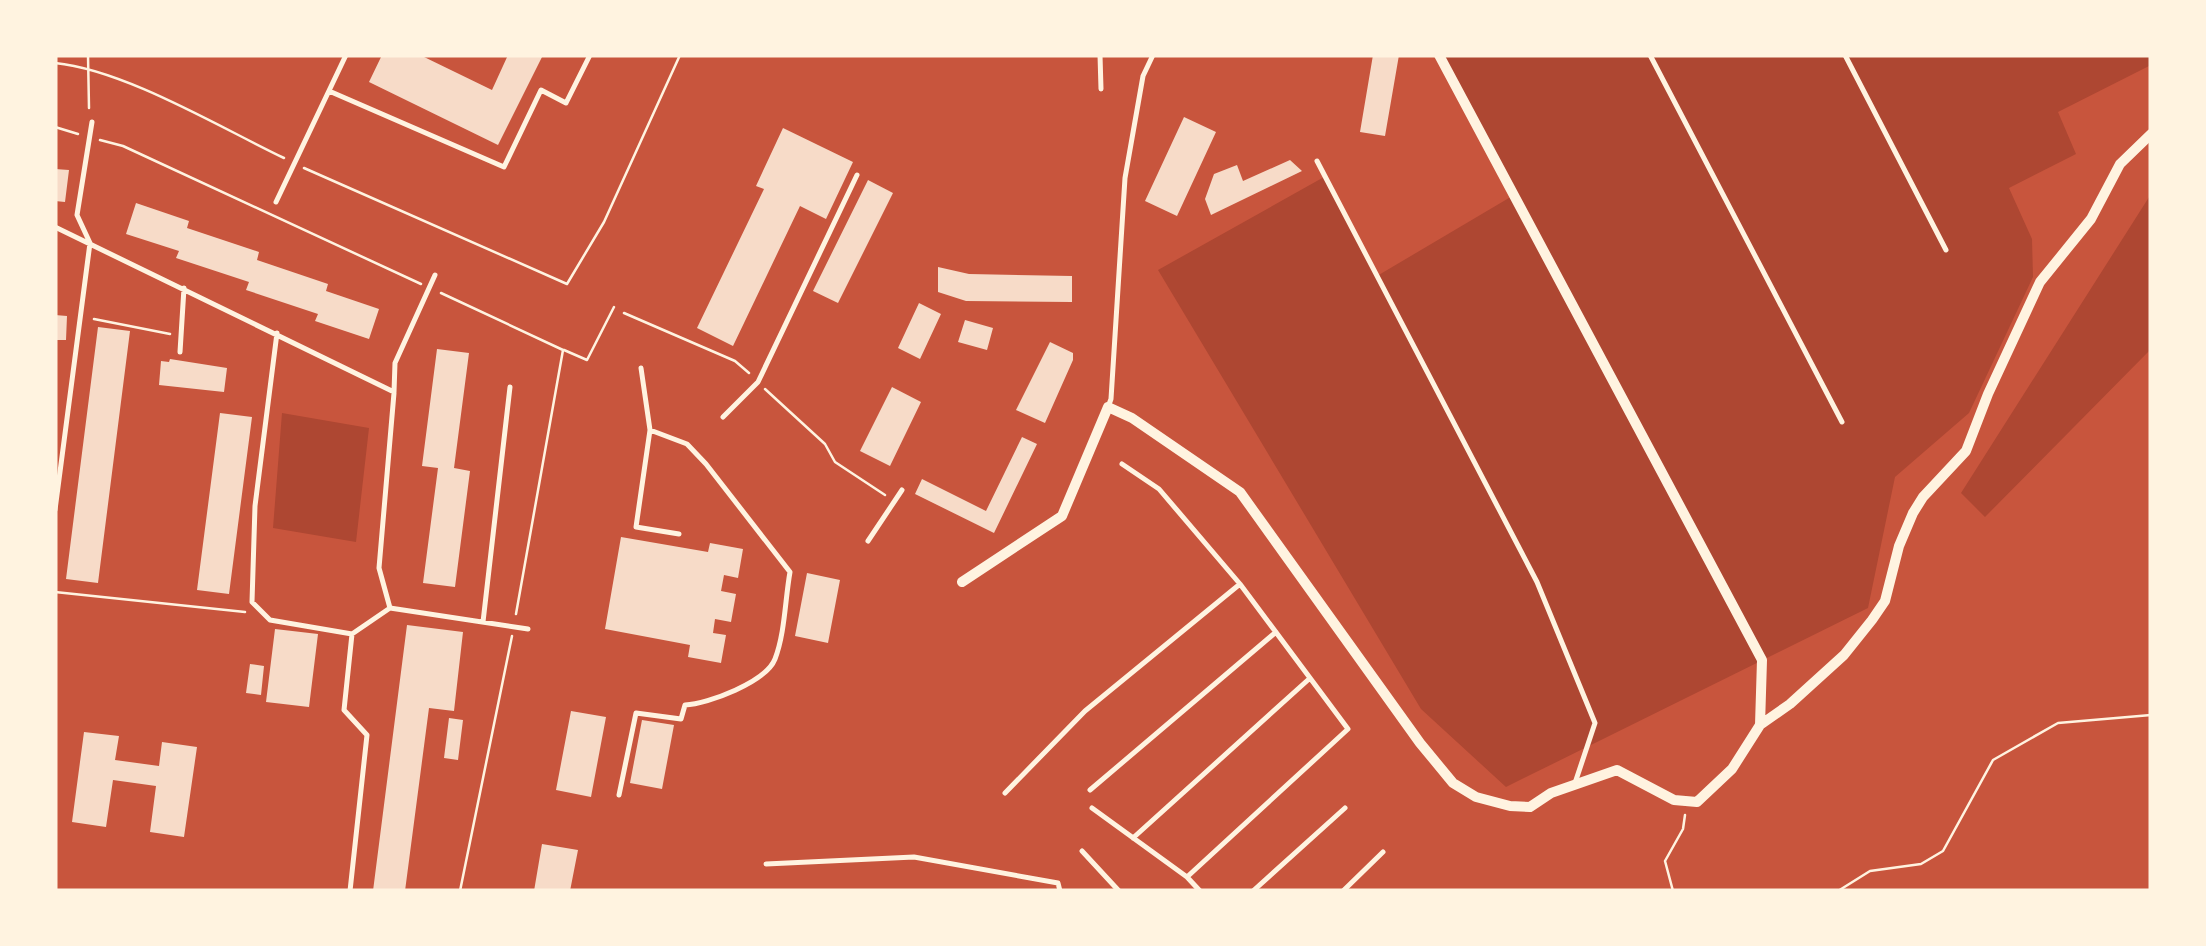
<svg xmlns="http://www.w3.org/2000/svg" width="2206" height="946" viewBox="0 0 2206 946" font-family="'Crimson Pro',serif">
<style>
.green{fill:#ae4732}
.building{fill:#f7dbc8}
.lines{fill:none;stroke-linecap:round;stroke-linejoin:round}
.path{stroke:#fff3e0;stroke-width:2.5}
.service{stroke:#fff3e0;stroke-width:5}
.minor{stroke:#fff3e0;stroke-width:10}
</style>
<rect width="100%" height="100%" fill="#c8553d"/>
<path class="green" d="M1439 55H2151V65L2058 112 2076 154 2009 188 2032 239 2033 277 1969 413 1895 477 1868 608 1506 787 1421 709 1158 270 1324 177 1377 276 1514 195Z
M2151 194V349L1985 517 1961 493Z
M282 413 369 428 356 542 273 528Z"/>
<path class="building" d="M382 55H420L492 90 508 55H543L498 145 369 82Z
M1373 55H1399L1385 136 1360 132Z
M1184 117 1216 132 1177 216 1145 201Z
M783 128 853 162 826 219 800 206 733 346 697 328 764 189 756 186Z
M1290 160 1302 171 1211 215 1205 199 1214 174 1237 165 1243 181Z
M55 169 69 170 65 202 55 201Z
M868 180 893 193 838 303 813 291Z
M136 203 189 221 187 228 259 252 257 260 328 284 326 291 379 309 369 339 315 321 318 314 246 290 249 282 176 258 179 251 126 234Z
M938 267 969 274 1072 276V302L966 301 938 292Z
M919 303 941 314 920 359 898 348Z
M55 315 67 316 66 340H55Z
M965 320 993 328 987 350 958 342Z
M98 327 130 331 98 583 66 579Z
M1050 342 1073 353V360L1045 423 1016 410Z
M437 349 469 353 454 468 470 471 455 587 423 583 438 468 422 466Z
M170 359 227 368 224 392 159 385 161 361 169 362Z
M892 387 921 402 890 466 860 451Z
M220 413 252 417 229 594 197 590Z
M1022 437 1037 444 994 533 915 494 922 479 986 511Z
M621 537 708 552 710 543 743 549 738 578 724 575 721 591 736 594 731 622 715 619 713 633 726 635 721 663 688 657 690 645 605 629Z
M807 573 840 580 828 643 795 636Z
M407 625 463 632 454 711 429 708 405 891H373Z
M275 629 318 634 309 707 266 702Z
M250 664 264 666 261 695 246 693Z
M571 711 606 717 591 797 556 790Z
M449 718 463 720 458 760 444 758Z
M642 720 674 725 662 789 630 783Z
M84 732 119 736 115 760 159 766 162 742 197 747 184 837 150 832 156 786 113 780 106 827 72 822Z
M542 844 578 850 570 891H534Z"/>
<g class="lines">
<path class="path" d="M88 55 89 108
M55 63C125 70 219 127 284 158
M55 127 78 134
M100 140 123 146 421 284
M304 168 567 284 604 222 680 55
M441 293 563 350 516 614
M624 313 735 361 749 373
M94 319 170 334
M564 350 587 360 614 307
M765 389 825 444 835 462 885 495
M55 592 245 612
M460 891 512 636
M1673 891 1665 861 1683 829 1685 815
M1838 891 1870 871 1921 864 1943 851 1993 760 2058 723 2151 715"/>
<path class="service" d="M1100 55 1101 89
M1650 55 1842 422
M1845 55 1946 250
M329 91 504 167 541 90 566 103 590 55
M1317 161 1537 582 1595 723 1575 783
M276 202 346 55
M55 227 394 392 395 363 435 275
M277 333 255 506 252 602 270 620 352 634 390 608
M180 352 184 288
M641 368 650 430 636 527 679 534
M394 393 379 568 390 608 528 629
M1108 407 1111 399 1125 178 1143 76 1153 55
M723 417 758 382 857 175
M1122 464 1159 489 1240 584
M55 510 90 243 77 215 92 122
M868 541 902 490
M483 622 510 387
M1090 790 1276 632
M1005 793 1085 711 1240 584 1348 729 1187 877
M619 795 636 713 681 719 685 705C708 704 766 682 775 659 785 633 785 600 790 572L706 464 687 444 650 430
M1092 808 1187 877 1200 891
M1133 838 1309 679
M1082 851 1119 891
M766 864 914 857 1058 883 1060 891
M350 891 367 735 344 710 352 634
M1253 891 1345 808
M1343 891 1383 852"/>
<path class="minor" d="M1439 55 1762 660 1760 725
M962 582 1062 516 1108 407 1132 418 1240 492 1420 743 1453 783 1476 797 1510 806 1530 807 1551 793 1617 770 1674 800 1697 802 1732 769 1760 725 1790 704 1844 655 1872 620 1885 601 1899 546 1913 513 1923 497 1966 451 1988 394 2040 282 2091 219 2120 164 2151 134"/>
</g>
<rect width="2206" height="946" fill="none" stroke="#fff3e0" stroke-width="115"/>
</svg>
